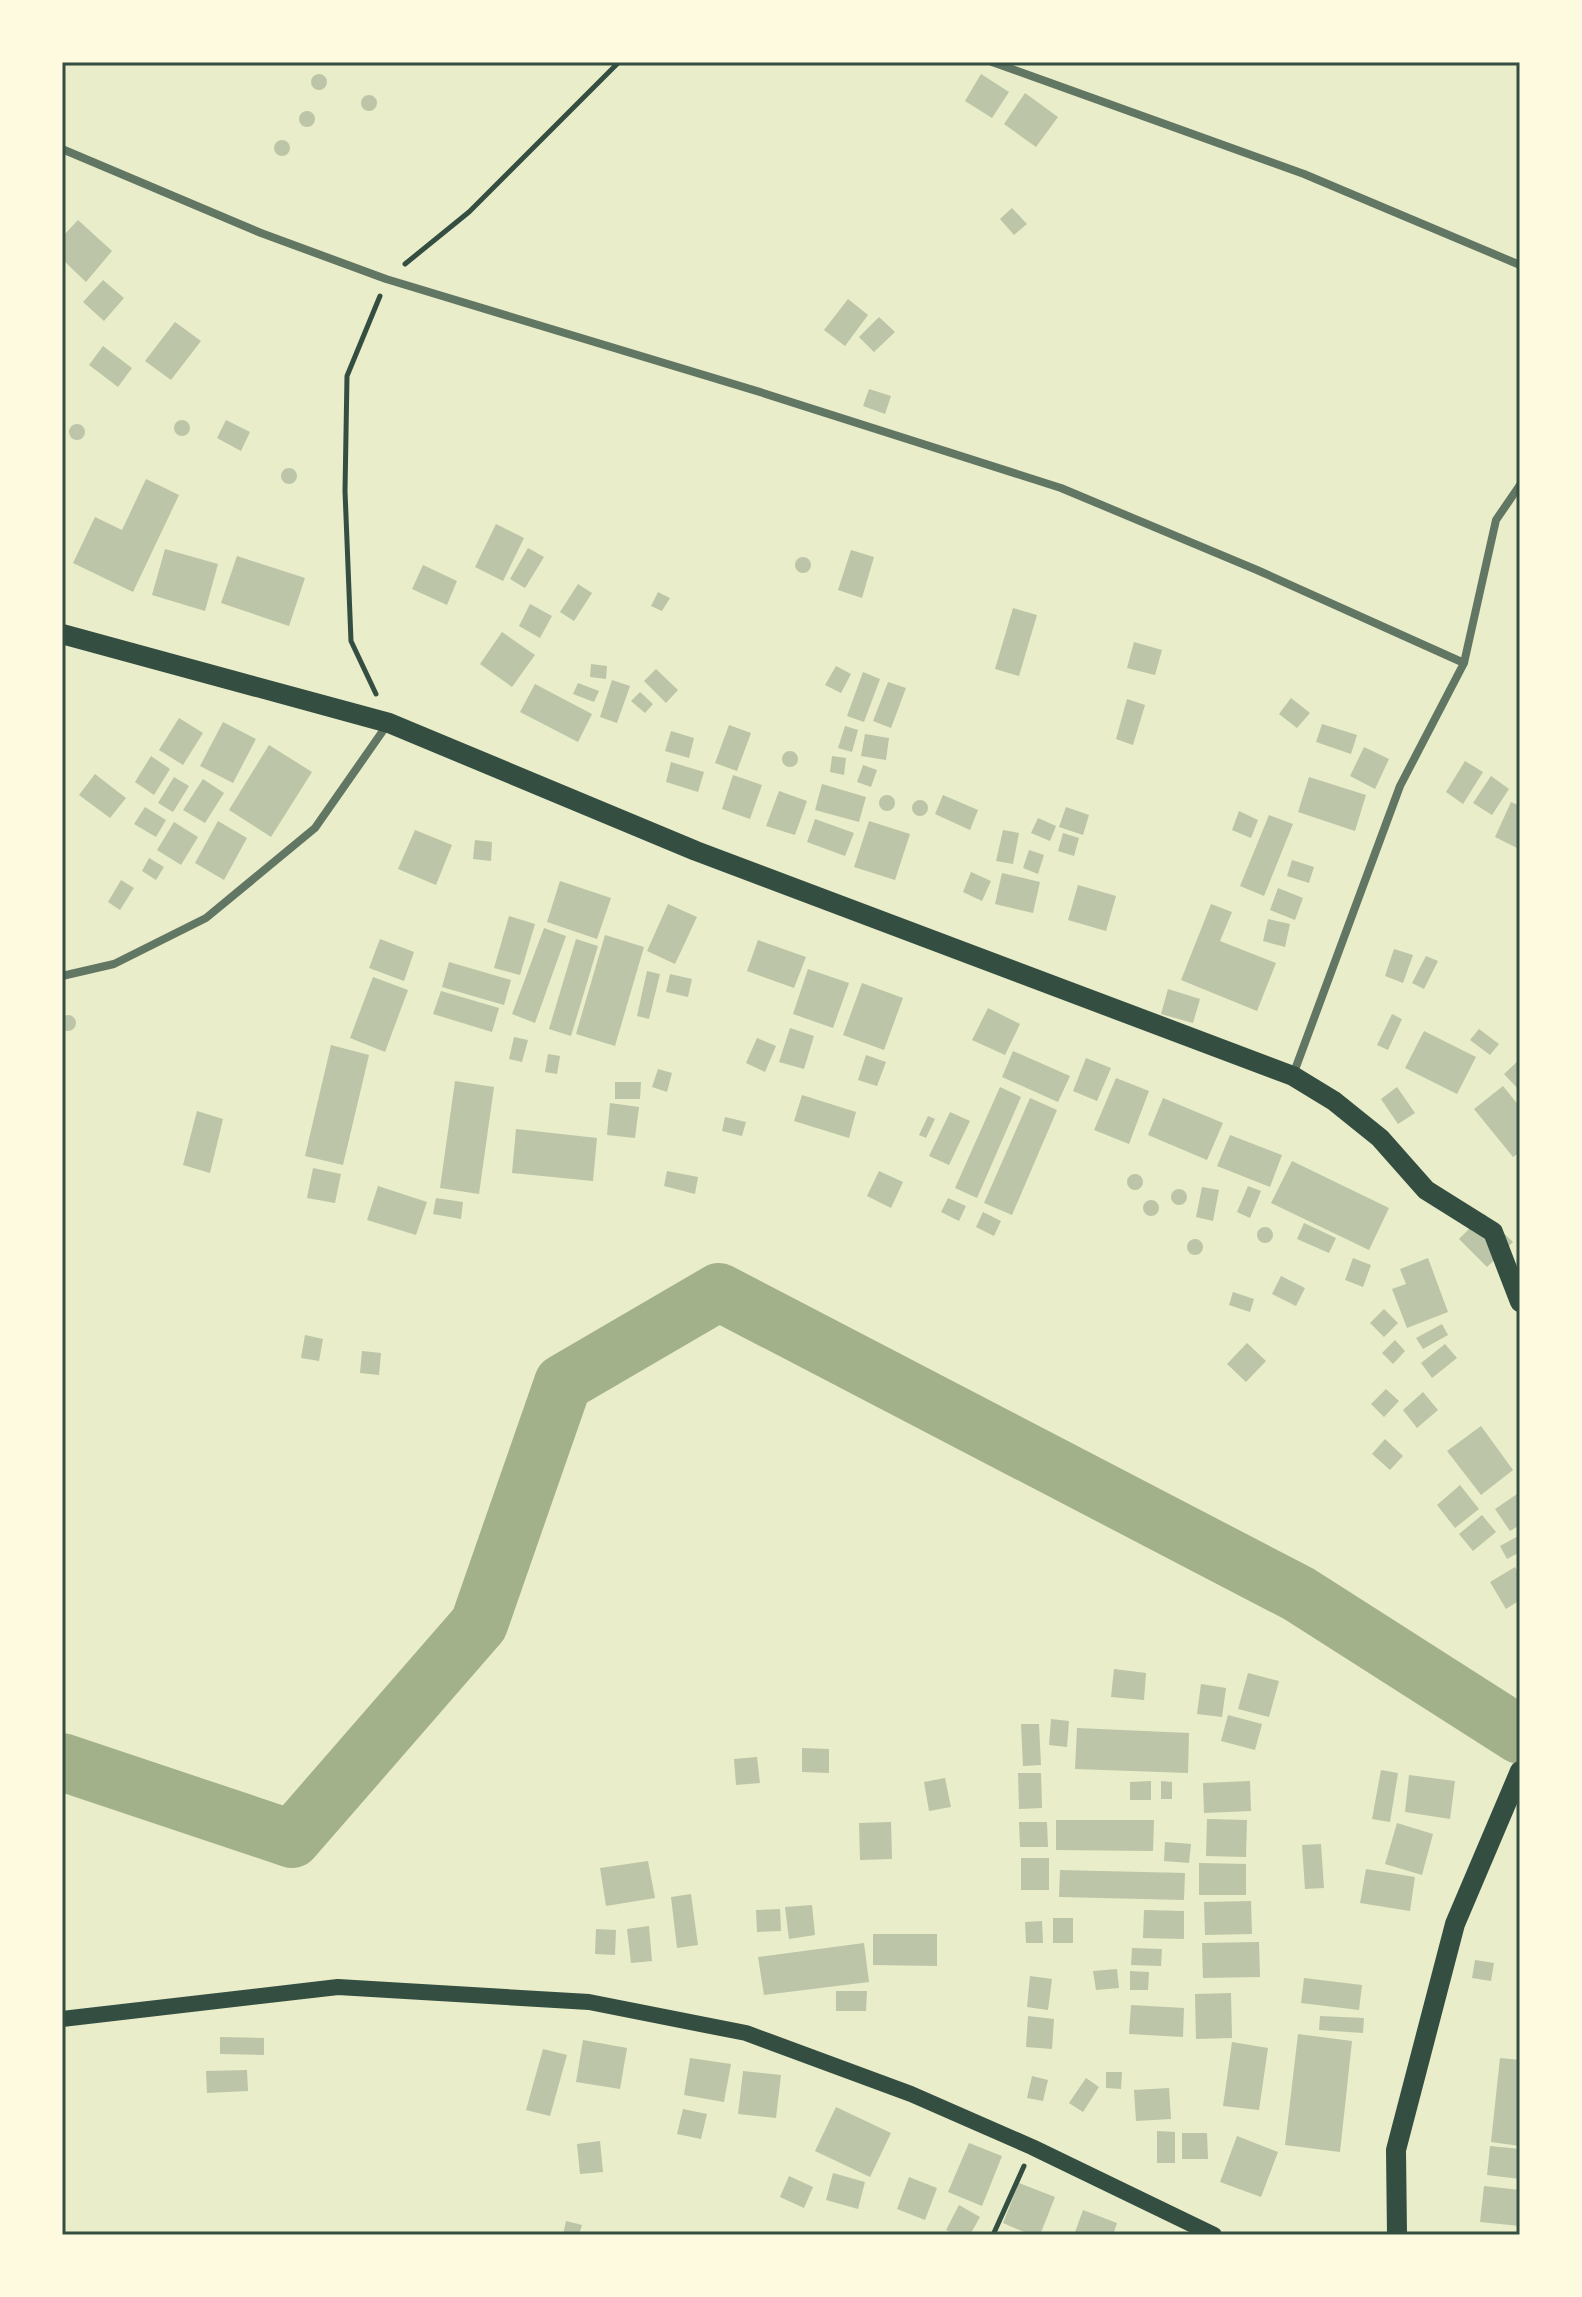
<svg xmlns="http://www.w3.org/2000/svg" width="1582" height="2297" viewBox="0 0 1582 2297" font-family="'Nunito Sans',sans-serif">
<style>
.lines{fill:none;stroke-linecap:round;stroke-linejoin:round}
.river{stroke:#a3b18a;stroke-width:58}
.building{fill:#bcc5a7}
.path{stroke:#344e41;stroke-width:5}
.minor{stroke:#617663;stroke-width:8}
.secondary{stroke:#344e41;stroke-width:16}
.primary{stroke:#344e41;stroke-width:20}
.neatline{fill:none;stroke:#344e41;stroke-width:3}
</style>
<rect width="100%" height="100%" fill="#e9edc9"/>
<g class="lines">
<path class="river" d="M62 1762 292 1839 479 1624 563 1383 719 1292 1299 1594 1520 1735"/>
</g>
<path class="building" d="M311 82a8 8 0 1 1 16 0a8 8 0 1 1-16 0Z
M981 74 1009 92 992 118 965 101Z
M1025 93 1058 117 1036 147 1004 124Z
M361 103a8 8 0 1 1 16 0a8 8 0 1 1-16 0Z
M299 119a8 8 0 1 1 16 0a8 8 0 1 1-16 0Z
M274 148a8 8 0 1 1 16 0a8 8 0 1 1-16 0Z
M1012 208 1027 224 1014 235 1000 219Z
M78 220 112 251 86 282 62 259V237Z
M103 280 124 298 104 321 83 302Z
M848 299 868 315 845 346 824 330Z
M879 317 895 332 874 352 859 337Z
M175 322 201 341 171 380 145 361Z
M103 346 132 368 118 387 89 365Z
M869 389 891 396 885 414 863 406Z
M174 428a8 8 0 1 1 16 0a8 8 0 1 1-16 0Z
M226 420 250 432 241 451 217 438Z
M69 432a8 8 0 1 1 16 0a8 8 0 1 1-16 0Z
M281 476a8 8 0 1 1 16 0a8 8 0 1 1-16 0Z
M146 479 179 495 133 592 73 563 95 517 122 530Z
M496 524 524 538 503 581 475 567Z
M528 548 544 557 525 588 510 579Z
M165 549 218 564 205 611 152 595Z
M851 550 874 557 862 598 838 590Z
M237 556 305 578 289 626 221 603Z
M795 565a8 8 0 1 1 16 0a8 8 0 1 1-16 0Z
M423 565 457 581 447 605 412 589Z
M578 584 592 593 574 621 560 612Z
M658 592 670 598 662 611 651 606Z
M530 604 552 616 540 638 519 626Z
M1013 608 1037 615 1019 676 995 669Z
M502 632 535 655 512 687 480 664Z
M1134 642 1162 650 1155 675 1127 668Z
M591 664 607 666 606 679 590 677Z
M836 666 851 674 841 693 825 685Z
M656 669 678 690 666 703 644 681Z
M863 672 880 679 864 722 847 716Z
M612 680 630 686 617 723 600 717Z
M888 682 906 688 891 728 873 721Z
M578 683 599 691 594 702 573 694Z
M535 684 592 714 578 742 520 712Z
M640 692 653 704 645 713 631 701Z
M1291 698 1310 713 1297 728 1279 714Z
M1127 699 1145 705 1133 745 1116 739Z
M179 718 203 733 183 765 159 750Z
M223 722 256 739 233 783 200 766Z
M1322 724 1357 735 1351 754 1316 742Z
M729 725 751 733 737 771 715 763Z
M845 726 858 730 852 752 838 748Z
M671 731 694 738 689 758 665 751Z
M865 734 889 738 886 760 861 756Z
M269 745 312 772 271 837 229 810Z
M1364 747 1389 759 1375 789 1350 776Z
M782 759a8 8 0 1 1 16 0a8 8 0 1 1-16 0Z
M151 756 170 769 154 795 135 782Z
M832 756 846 758 844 775 830 772Z
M1465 761 1483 772 1463 804 1446 792Z
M671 762 704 772 698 792 666 782Z
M863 765 877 770 871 787 857 782Z
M95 774 126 798 110 818 79 795Z
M733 775 762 785 750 819 722 809Z
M1491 776 1509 789 1492 815 1473 803Z
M174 777 189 786 173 812 158 803Z
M1309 777 1366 795 1355 831 1298 812Z
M203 779 224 793 205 823 183 810Z
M822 784 866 797 859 822 815 810Z
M779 791 807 801 795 835 766 826Z
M879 803a8 8 0 1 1 16 0a8 8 0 1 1-16 0Z
M943 795 978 810 970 830 935 814Z
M912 808a8 8 0 1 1 16 0a8 8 0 1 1-16 0Z
M1511 802 1520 806 1519 849 1495 837Z
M145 807 166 820 156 837 134 824Z
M1066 807 1089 815 1083 835 1059 827Z
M1239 811 1258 820 1251 838 1232 830Z
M1269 815 1293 824 1264 896 1240 886Z
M1038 818 1056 826 1050 841 1031 833Z
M815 819 854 833 845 856 807 842Z
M218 821 247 838 224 880 195 863Z
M869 821 910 834 895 880 854 867Z
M174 822 198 837 181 865 157 850Z
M415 830 452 845 436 885 398 869Z
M1003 830 1019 833 1013 864 996 861Z
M1063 833 1079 838 1074 856 1058 851Z
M475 840 492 842 491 861 473 859Z
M1029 850 1044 855 1038 874 1023 868Z
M149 858 164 867 156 880 142 871Z
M1292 860 1314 867 1309 883 1287 876Z
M971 872 991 881 982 901 963 892Z
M1002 873 1040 882 1033 913 995 904Z
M121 880 134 888 120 910 108 902Z
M560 881 611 898 597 939 547 922Z
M1078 885 1116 896 1106 931 1068 920Z
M1278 888 1303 898 1295 920 1270 910Z
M668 904 697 917 675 964 647 951Z
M1211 904 1232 912 1220 941 1276 963 1257 1011 1181 980Z
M509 916 535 924 520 975 494 968Z
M1268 919 1290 924 1285 947 1263 941Z
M544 928 566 936 535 1023 512 1014Z
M605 935 644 947 615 1046 576 1034Z
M380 939 414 952 404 981 369 968Z
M576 939 598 946 571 1036 549 1029Z
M758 940 806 957 794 988 747 971Z
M1394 949 1413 955 1403 983 1385 976Z
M1426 956 1438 961 1424 989 1412 983Z
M449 962 511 980 504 1005 442 987Z
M808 969 849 983 833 1028 793 1014Z
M647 971 660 974 649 1019 637 1016Z
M670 974 692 979 688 997 666 992Z
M373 977 408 990 385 1052 350 1038Z
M862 983 903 998 884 1050 843 1035Z
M1168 989 1200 999 1193 1023 1161 1014Z
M441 991 499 1008 492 1032 433 1014Z
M988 1008 1020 1024 1005 1055 972 1040Z
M1392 1014 1402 1019 1388 1050 1377 1045Z
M60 1023a8 8 0 1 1 16 0a8 8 0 1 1-16 0Z
M790 1028 814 1036 804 1069 779 1062Z
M1479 1029 1499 1044 1490 1055 1470 1040Z
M1424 1031 1476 1057 1457 1094 1405 1068Z
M514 1037 528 1040 522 1062 509 1059Z
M757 1038 776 1046 765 1072 746 1063Z
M331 1045 369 1055 343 1165 305 1156Z
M1013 1051 1070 1076 1058 1102 1002 1077Z
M548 1054 560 1056 557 1074 545 1072Z
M866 1055 886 1062 877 1086 858 1080Z
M1086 1058 1111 1068 1097 1101 1073 1091Z
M1520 1059V1091L1504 1074Z
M658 1069 672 1073 667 1092 652 1087Z
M1116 1078 1149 1091 1129 1144 1094 1130Z
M455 1081 494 1087 479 1194 440 1188Z
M615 1082H641L640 1099H615Z
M1503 1086 1520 1107V1152L1513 1157 1474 1109Z
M1000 1087 1021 1097 977 1198 955 1188Z
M1397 1087 1415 1113 1398 1124 1381 1099Z
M802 1095 856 1112 849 1138 794 1121Z
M1030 1098 1057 1110 1012 1215 984 1203Z
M1163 1098 1223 1123 1207 1160 1148 1135Z
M610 1103 639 1107 635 1138 607 1135Z
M197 1111 223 1119 210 1173 183 1165Z
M950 1112 970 1121 949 1165 929 1156Z
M928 1116 935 1119 926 1138 919 1135Z
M725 1117 746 1122 742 1136 722 1131Z
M516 1129 597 1138 593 1181 512 1173Z
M1230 1135 1282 1155 1270 1187 1217 1166Z
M1292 1161 1389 1208 1369 1250 1271 1203Z
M313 1168 341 1174 335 1203 307 1198Z
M667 1171 698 1177 695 1194 664 1186Z
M879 1171 903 1182 891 1208 867 1196Z
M1127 1182a8 8 0 1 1 16 0a8 8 0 1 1-16 0Z
M378 1186 427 1202 416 1235 367 1220Z
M1248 1186 1261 1191 1250 1218 1237 1212Z
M1202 1187 1219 1190 1213 1221 1196 1217Z
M1171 1197a8 8 0 1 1 16 0a8 8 0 1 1-16 0Z
M436 1198 463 1202 461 1219 433 1214Z
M948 1198 966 1206 959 1221 941 1212Z
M1143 1208a8 8 0 1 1 16 0a8 8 0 1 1-16 0Z
M983 1212 1001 1221 994 1236 976 1227Z
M1484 1214 1513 1242 1487 1267 1459 1239Z
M1304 1223 1336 1238 1329 1253 1297 1239Z
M1257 1235a8 8 0 1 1 16 0a8 8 0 1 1-16 0Z
M1187 1247a8 8 0 1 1 16 0a8 8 0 1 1-16 0Z
M1353 1258 1371 1265 1363 1287 1345 1280Z
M1428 1258 1448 1312 1407 1328 1392 1289 1406 1284 1400 1269Z
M1281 1276 1305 1288 1296 1306 1272 1294Z
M1233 1292 1254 1299 1250 1312 1229 1305Z
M1384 1309 1398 1323 1384 1337 1370 1323Z
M1442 1324 1448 1335 1423 1349 1416 1338Z
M305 1335 323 1339 319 1361 301 1358Z
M1395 1340 1405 1351 1393 1364 1382 1353Z
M1247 1343 1266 1361 1246 1382 1227 1364Z
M1445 1344 1457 1358 1432 1378 1421 1363Z
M362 1351 381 1353 379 1375 360 1373Z
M1386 1389 1399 1401 1384 1417 1371 1404Z
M1423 1392 1438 1410 1417 1428 1403 1410Z
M1481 1426 1513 1470 1481 1495 1447 1451Z
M1385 1439 1403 1456 1390 1470 1372 1454Z
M1460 1485 1479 1509 1455 1528 1437 1505Z
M1520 1492V1525L1510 1531 1495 1509Z
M1482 1515 1496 1532 1473 1551 1459 1534Z
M1520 1535V1552L1507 1559 1500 1546Z
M1515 1567 1520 1576V1600L1506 1609 1490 1582Z
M1114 1669 1146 1673 1144 1700 1111 1697Z
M1248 1673 1279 1681 1269 1717 1238 1709Z
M1201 1684 1226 1688 1222 1717 1197 1714Z
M1228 1715 1262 1724 1255 1750 1221 1741Z
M1051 1719 1069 1721 1067 1747 1049 1745Z
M1021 1724H1039L1041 1765 1023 1766Z
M1077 1728 1189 1733 1188 1773 1075 1769Z
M802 1748 829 1749V1773L802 1772Z
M757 1757 760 1783 736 1785 734 1759Z
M1381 1770 1398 1773 1390 1822 1372 1819Z
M1018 1773H1041L1042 1808 1019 1809Z
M1409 1775 1455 1781 1450 1819 1405 1812Z
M945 1778 951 1807 929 1811 924 1782Z
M1151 1781V1800H1130V1782Z
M1161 1781 1172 1782V1799H1161Z
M1250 1781 1251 1811 1204 1813 1203 1783Z
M1207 1819 1247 1820 1246 1857 1206 1856Z
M1056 1820H1154L1153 1851 1056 1850Z
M891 1822 892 1859 860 1860 859 1823Z
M1019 1822H1047L1048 1847H1020Z
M1397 1823 1433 1834 1422 1875 1385 1864Z
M1165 1842 1191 1844 1189 1863 1164 1861Z
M1321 1844 1324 1888 1305 1889 1302 1845Z
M1021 1858H1049V1890H1021Z
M648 1861 655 1898 606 1906 600 1868Z
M1199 1863 1246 1864V1895H1199Z
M1366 1869 1415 1877 1410 1911 1360 1903Z
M1060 1870 1185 1873 1184 1900 1059 1897Z
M691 1894 698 1945 677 1948 671 1897Z
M1251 1901 1252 1934 1205 1935 1204 1902Z
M812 1905 815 1935 789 1939 785 1907Z
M780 1909 781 1931 757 1932 756 1910Z
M1144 1910 1184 1911V1939L1143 1938Z
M1053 1918H1073V1943H1053Z
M1042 1921 1043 1943H1026L1025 1922Z
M649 1926 652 1961 631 1963 627 1929Z
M596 1929 616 1930 615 1955 595 1954Z
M873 1934H937V1966L873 1965Z
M1259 1942 1260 1977 1203 1978 1202 1943Z
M864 1943 869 1982 764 1995 758 1957Z
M1132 1948 1162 1949 1161 1966 1131 1965Z
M1475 1960 1494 1963 1491 1981 1472 1978Z
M1117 1969 1119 1988 1096 1990 1093 1971Z
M1130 1971 1149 1972 1148 1990H1130Z
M1030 1976 1052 1979 1048 2010 1027 2007Z
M1304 1978 1362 1985 1359 2010 1301 2003Z
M836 1991H867L866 2011H836Z
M1231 1993 1232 2038 1196 2039 1195 1994Z
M1131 2005 1184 2008 1183 2037 1129 2034Z
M1028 2016 1054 2019 1052 2049 1026 2047Z
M1320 2016 1364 2018 1363 2033 1319 2030Z
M1298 2034 1352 2041 1340 2152 1285 2145Z
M220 2037 264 2038V2055L220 2054Z
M583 2040 627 2048 620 2089 576 2082Z
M1232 2042 1268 2048 1259 2110 1223 2106Z
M543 2049 567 2055 550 2116 526 2110Z
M690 2058 731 2064 724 2102 684 2095Z
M1500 2058 1520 2060V2146L1491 2142Z
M247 2070 248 2091 207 2093 206 2071Z
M743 2071 781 2075 776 2118 738 2114Z
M1106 2072H1122L1121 2089 1106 2088Z
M1032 2076 1048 2080 1043 2101 1027 2098Z
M1086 2078 1099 2087 1083 2112 1069 2103Z
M1169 2088 1171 2119 1136 2121 1134 2090Z
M836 2107 891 2133 870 2177 815 2151Z
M683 2109 707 2114 701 2139 677 2134Z
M1157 2131 1175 2132V2163H1157Z
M1182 2133H1207L1208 2159H1182Z
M1237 2136 1278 2152 1261 2197 1220 2182Z
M600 2141 603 2172 580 2174 577 2144Z
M969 2143 1002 2156 982 2206 948 2192Z
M1490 2146 1520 2149V2179L1487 2175Z
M833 2173 865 2182 858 2209 826 2200Z
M789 2176 813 2187 804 2208 780 2197Z
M909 2177 937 2188 925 2220 897 2209Z
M1019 2183 1055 2197 1040 2235H1031L1003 2223Z
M1484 2186 1520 2190V2226L1480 2222Z
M959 2205 980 2217 970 2235H956L946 2230Z
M1083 2210 1117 2223 1113 2235H1074Z
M566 2221 582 2225 579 2235H563Z"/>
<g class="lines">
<path class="path" d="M405 264 469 212 619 62
M376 694 351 641 345 491 347 376 380 296
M993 2235 1024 2166"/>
<path class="minor" d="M992 62 1304 174 1520 265
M62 149 261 233 386 279 763 393 1061 488 1257 570 1464 663
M62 976 114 964 206 918 315 828 387 725
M1293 1075 1400 786 1464 663 1496 520 1520 485"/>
<path class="secondary" d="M62 2019 338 1987 589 2002 746 2033 911 2094 1032 2147 1214 2235"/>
<path class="primary" d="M62 634 389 723 696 851 1293 1076 1334 1101 1380 1138 1426 1190 1493 1232 1520 1302
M1397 2235 1396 2150 1455 1924 1520 1771"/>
</g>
<rect width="1582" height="2297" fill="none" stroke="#fefae0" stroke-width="128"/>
<rect x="64" y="64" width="1454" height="2169" class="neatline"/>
</svg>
